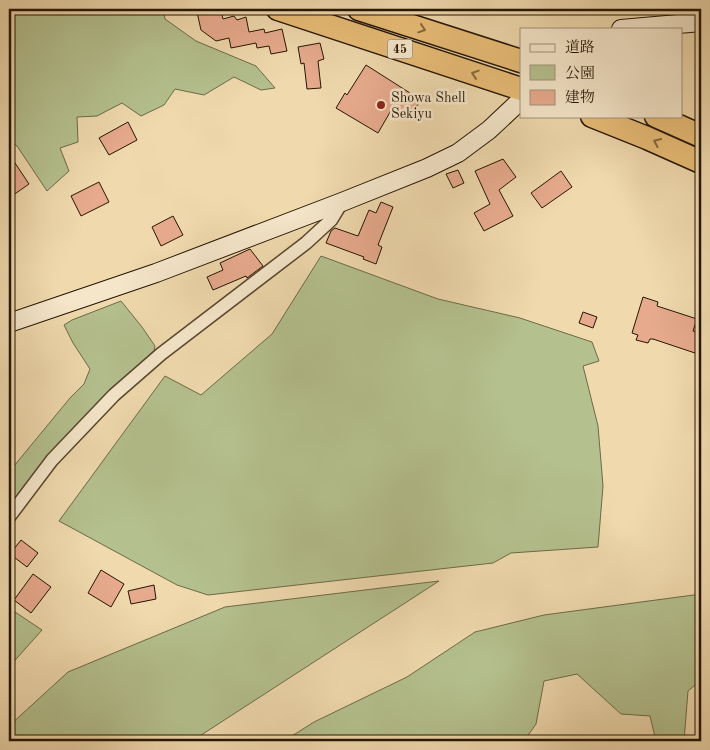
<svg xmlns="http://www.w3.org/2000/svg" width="710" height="750" viewBox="0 0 710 750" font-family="'Old Standard TT','Noto Serif JP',serif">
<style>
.green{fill:#b4c08e;stroke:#6c6a48}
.building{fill:#e7aa8d;stroke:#251503}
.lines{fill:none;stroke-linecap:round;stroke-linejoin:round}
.street-casing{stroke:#58462e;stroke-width:15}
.secondary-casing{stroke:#251503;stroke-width:20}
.highway-casing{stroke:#251503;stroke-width:25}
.street{stroke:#f5e6ca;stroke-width:12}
.secondary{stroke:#f5e6ca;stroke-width:18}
.highway{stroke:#e8bc76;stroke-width:22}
.oneway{stroke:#86683c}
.poi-dot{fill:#8f2418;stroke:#f5e6ca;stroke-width:2}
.labels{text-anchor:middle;stroke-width:5;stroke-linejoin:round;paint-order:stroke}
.shield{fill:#f5e6ca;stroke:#63543f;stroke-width:1}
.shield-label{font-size:12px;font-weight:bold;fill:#251503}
.poi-label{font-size:14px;fill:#251503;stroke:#f5e6ca;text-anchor:start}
</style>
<rect width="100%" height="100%" fill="#efd9ad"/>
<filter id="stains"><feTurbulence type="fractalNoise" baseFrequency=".004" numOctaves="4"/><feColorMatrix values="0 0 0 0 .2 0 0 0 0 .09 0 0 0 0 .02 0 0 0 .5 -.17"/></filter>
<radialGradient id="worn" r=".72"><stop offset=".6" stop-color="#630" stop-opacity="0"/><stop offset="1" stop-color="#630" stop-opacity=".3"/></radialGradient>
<path class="green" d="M9 9H163L165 19 196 41 256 66 275 88 261 90 234 77 204 95 175 89 164 105 141 116 122 103 97 116 77 117 78 142 60 148 69 171 47 191 17 146 9 139Z
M321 256 438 299 520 318 592 342 599 361 583 366 598 426 603 486 598 547 511 553 493 563 208 595 177 585 59 521 165 376 201 395 272 334Z
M121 301 142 327 155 346 154 351 109 391 41 466 9 506V472L70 398 84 384 90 369 73 343 64 325 72 320Z
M439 581 192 741H9V726L68 672 225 607Z
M701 594V680L688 691 684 741H656L650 716 621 714 577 674 544 681 536 724 524 741H284L314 722 407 677 475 632 544 615Z
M9 608 42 630 9 667Z"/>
<path class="building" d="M221 11 223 19 234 16 237 20 246 17 249 32 264 29 265 33 282 29 287 51 271 54 269 46 257 48 256 43 231 48 229 38 216 41 201 30 197 12Z
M320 43 324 59 318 61 321 88 307 89 304 63 301 64 298 47Z
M366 65 421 100 409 117 393 107 378 133 336 108 345 93 347 95Z
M128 122 137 140 109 155 99 138Z
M9 154 29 184 9 198Z
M503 159 516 177 499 190 513 216 484 231 474 213 490 204 475 171Z
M458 170 464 183 453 188 446 174Z
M561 171 572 187 542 208 531 193Z
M99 182 109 202 81 216 71 196Z
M381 202 393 207 378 245 382 247 376 264 363 259 364 257 326 243 331 231 335 228 358 236 369 210 376 213Z
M173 216 183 235 161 246 152 227Z
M250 249 263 266 247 278 246 276 213 290 207 277 223 270 220 263Z
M643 297 658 302 657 306 697 319 693 331 701 333V355L653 339H650L648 343 636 340 638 335 632 333Z
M583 312 597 317 593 328 579 323Z
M21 540 38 553 27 567 10 554Z
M101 570 124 584 111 607 88 593Z
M33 574 51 587 31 613 14 600Z
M154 585 156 599 131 604 128 591Z"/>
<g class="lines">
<g class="street-casing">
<path id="street" d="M681 9 688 23
M9 517 52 460 114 395 161 354 306 243 331 220 342 202"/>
</g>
<g class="secondary-casing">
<path id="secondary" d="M621 29 701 22
M9 323 156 273 342 202 427 168 458 153 489 130 521 100"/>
</g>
<g class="highway-casing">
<path id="highway" d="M278 9 521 89
M359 9 521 61
M592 116 647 138 701 162
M656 116 701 136"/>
</g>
<use href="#street" class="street"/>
<use href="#secondary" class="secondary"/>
<use href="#highway" class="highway"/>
</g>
<defs><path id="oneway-chevron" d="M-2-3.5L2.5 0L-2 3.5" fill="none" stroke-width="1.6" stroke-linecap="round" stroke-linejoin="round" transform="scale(1.25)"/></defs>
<g class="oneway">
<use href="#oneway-chevron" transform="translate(422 29) rotate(18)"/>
<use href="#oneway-chevron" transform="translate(475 74) rotate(-162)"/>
<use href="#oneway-chevron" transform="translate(657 142) rotate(-156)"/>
</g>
<circle class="poi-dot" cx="381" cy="105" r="5"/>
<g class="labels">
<rect class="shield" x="387.5" y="39.5" width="25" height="19" rx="4"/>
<g class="shield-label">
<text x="400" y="53">45</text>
</g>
<g class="poi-label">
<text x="391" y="102">Showa Shell<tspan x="391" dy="16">Sekiyu</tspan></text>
</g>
</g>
<rect width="710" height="750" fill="none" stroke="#efd9ad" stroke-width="30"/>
<rect x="10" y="10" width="690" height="730" fill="none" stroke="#251503" stroke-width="2.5"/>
<rect x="15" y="15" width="680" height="720" fill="none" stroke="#251503"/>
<rect x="520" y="28" width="162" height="90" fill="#f5e6ca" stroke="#a2927a"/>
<rect x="530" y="44" width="25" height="8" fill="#f5e6ca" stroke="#a2927a"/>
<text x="565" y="52" font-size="15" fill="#251503">道路</text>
<rect x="530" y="65" width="25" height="15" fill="#b4c08e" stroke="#a2927a"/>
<text x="565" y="78" font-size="15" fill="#251503">公園</text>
<rect x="530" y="90" width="25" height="15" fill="#e7aa8d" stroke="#a2927a"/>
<text x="565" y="102" font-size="15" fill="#251503">建物</text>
<rect width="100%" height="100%" filter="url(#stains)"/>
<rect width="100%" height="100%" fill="url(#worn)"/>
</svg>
